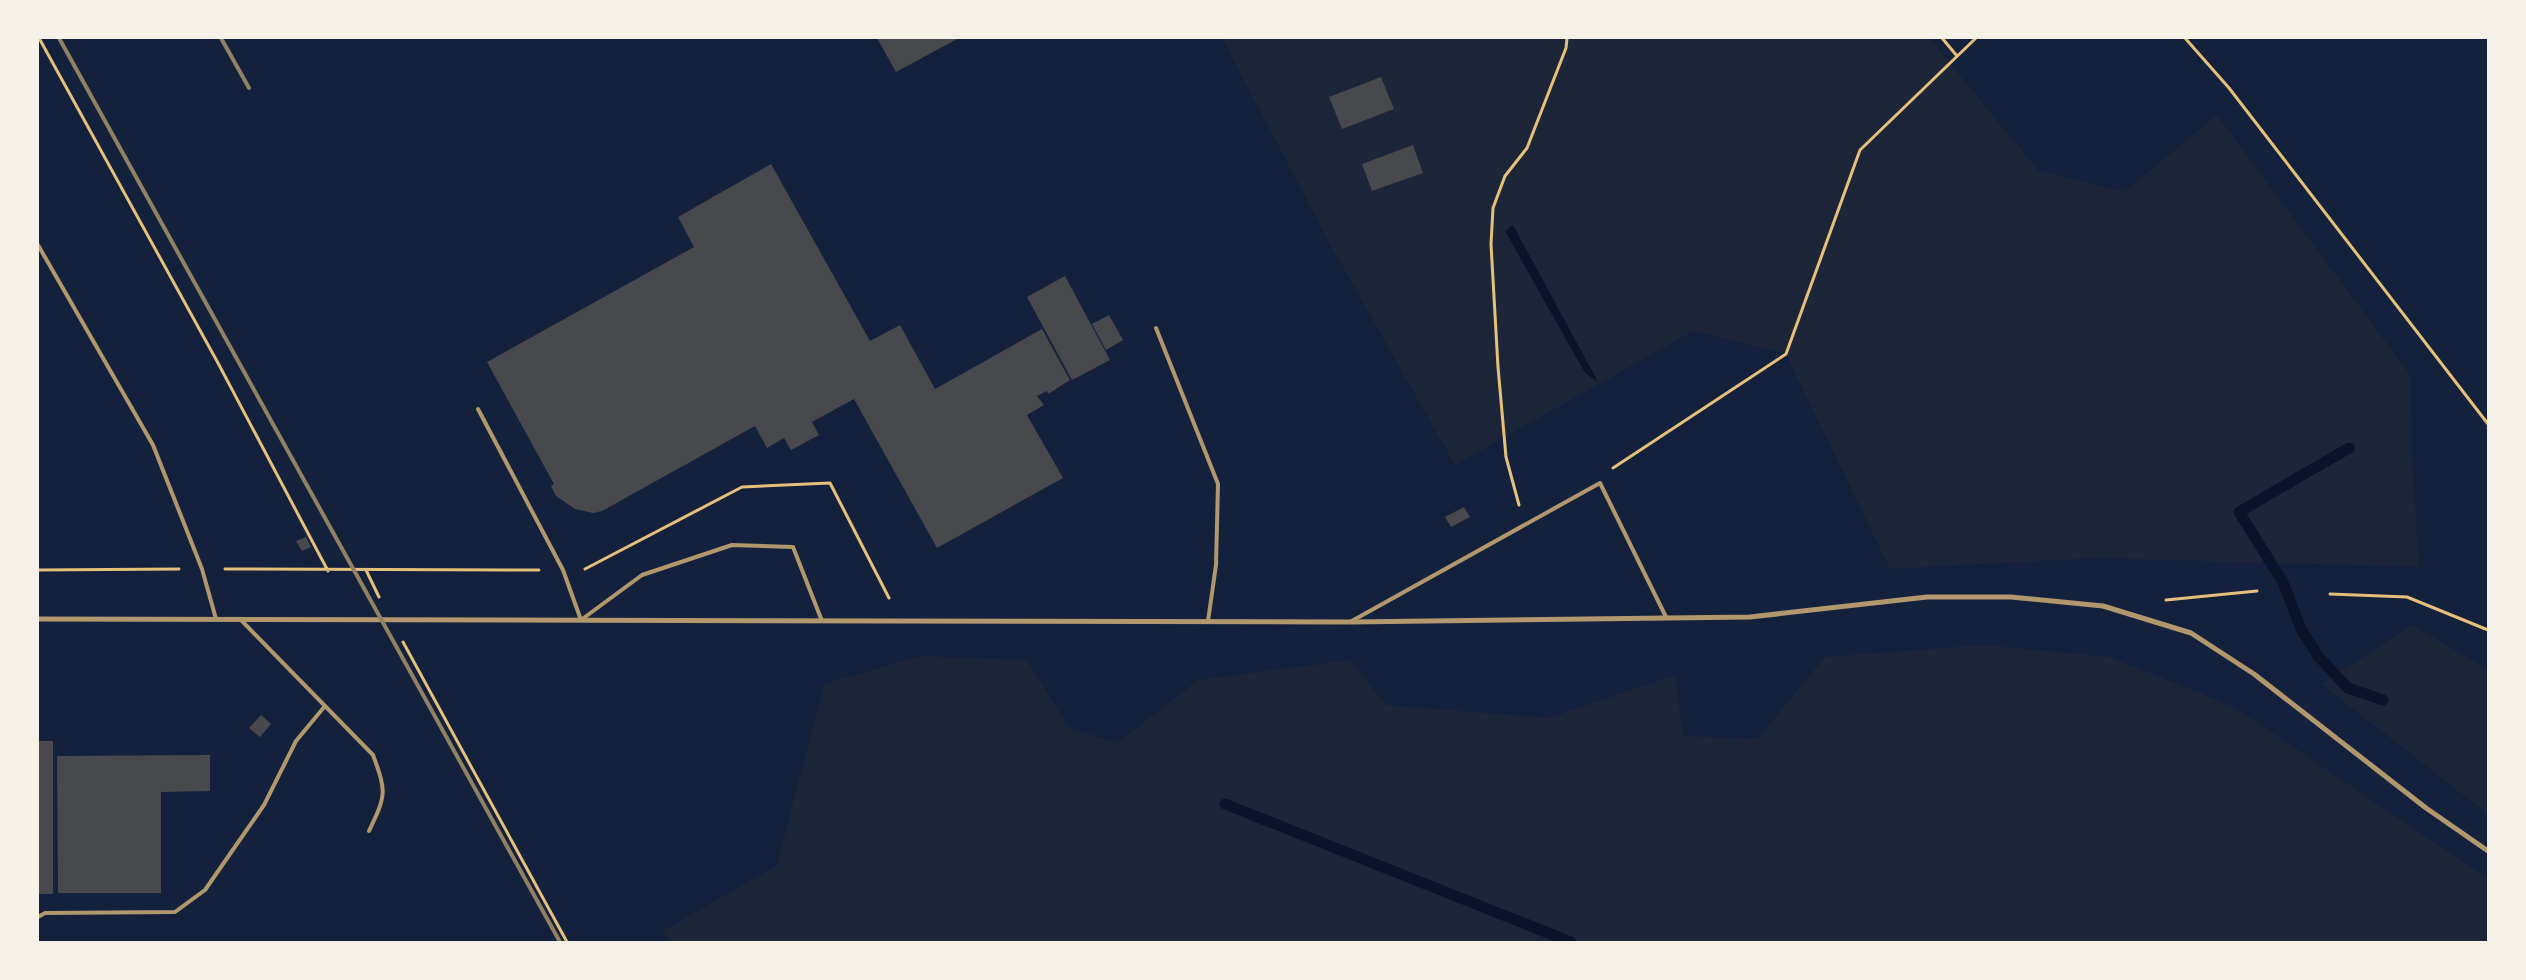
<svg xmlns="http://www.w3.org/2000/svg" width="2526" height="980" viewBox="0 0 2526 980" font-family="'Sofia Sans Condensed',sans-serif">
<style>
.green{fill:#1d2539}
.water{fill:#0b132b}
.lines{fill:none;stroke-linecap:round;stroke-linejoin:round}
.stream{stroke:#0b132b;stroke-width:11}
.building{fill:#48494c}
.path{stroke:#e5c07b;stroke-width:3}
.service{stroke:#b1986c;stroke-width:4}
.minor{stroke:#b1986c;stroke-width:5}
.rail{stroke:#918062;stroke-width:4}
</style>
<rect width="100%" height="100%" fill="#14213d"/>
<path class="green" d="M1222 38H1929L2038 170 2124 192 2217 115 2411 376 2412 456 2419 567 2095 558 1890 569 1786 354 1693 331 1455 465 1330 244Z
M2412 625 2488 669V814L2321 684Z
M1984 645 2110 657 2232 706 2488 878V942H668L663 931 777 865 824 684 921 656 1027 660 1068 726 1116 744 1198 680 1351 660 1386 705 1549 718 1675 675 1683 736 1757 739 1825 657Z"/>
<path class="water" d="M1513 225 1598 382 1585 373 1505 231Z"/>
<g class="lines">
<path class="stream" d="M2349 448 2239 512 2283 582 2301 629 2318 656 2348 688 2383 700
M1225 804 1571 942"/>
</g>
<path class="building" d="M877 38H959L896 72Z
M1381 77 1394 109 1342 129 1329 97Z
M1413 145 1423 173 1372 191 1362 164Z
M771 164 870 341 900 325 935 389 1042 329 1070 380 1048 394 1047 391 1037 396 1044 405 1027 415 1063 478 937 548 854 399 812 422 819 435 791 450 784 438 767 448 755 426 602 511 593 513 575 509 556 496 551 486 554 484 487 362 694 247 678 217Z
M1065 276 1110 360 1072 380 1027 297Z
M1109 315 1123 340 1106 350 1092 324Z
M1464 507 1470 517 1451 527 1445 517Z
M306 537 311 547 302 551 296 541Z
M261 715 271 724 260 737 249 728Z
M38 741H53V894H38Z
M210 755V791L161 792V893H58L57 756Z"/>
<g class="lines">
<path class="path" d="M39 38 218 363 328 571
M1942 38 1957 56
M2185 38 2229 88 2488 424
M1613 468 1786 354 1860 150 1976 38
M1519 505 1506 457 1498 367 1491 244 1493 208 1505 176 1527 148 1566 48 1567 38
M225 569 539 570
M585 569 742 487 830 483 889 598
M38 570 179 569
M366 570 379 597
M2330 594 2407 597 2488 630
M2166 600 2257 591
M403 642 567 942"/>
<path class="service" d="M38 245 153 445 202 569 216 619
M1156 328 1218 484 1216 565 1208 621
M478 409 563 570 581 620 642 575 732 545 793 547 822 621
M240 619 373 755C387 793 386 795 369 831
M1350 622 1600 483 1666 617
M38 917 45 913 175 912 205 890 264 805 296 741 325 706"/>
<path class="minor" d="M38 619 1350 622 1750 617 1927 597H2011L2103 606 2191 633 2254 674 2426 808 2488 851"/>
<path class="rail" d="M59 38 560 942
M221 38 249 88"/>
</g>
<rect width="2526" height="980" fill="none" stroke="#f6f1e7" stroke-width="78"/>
</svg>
